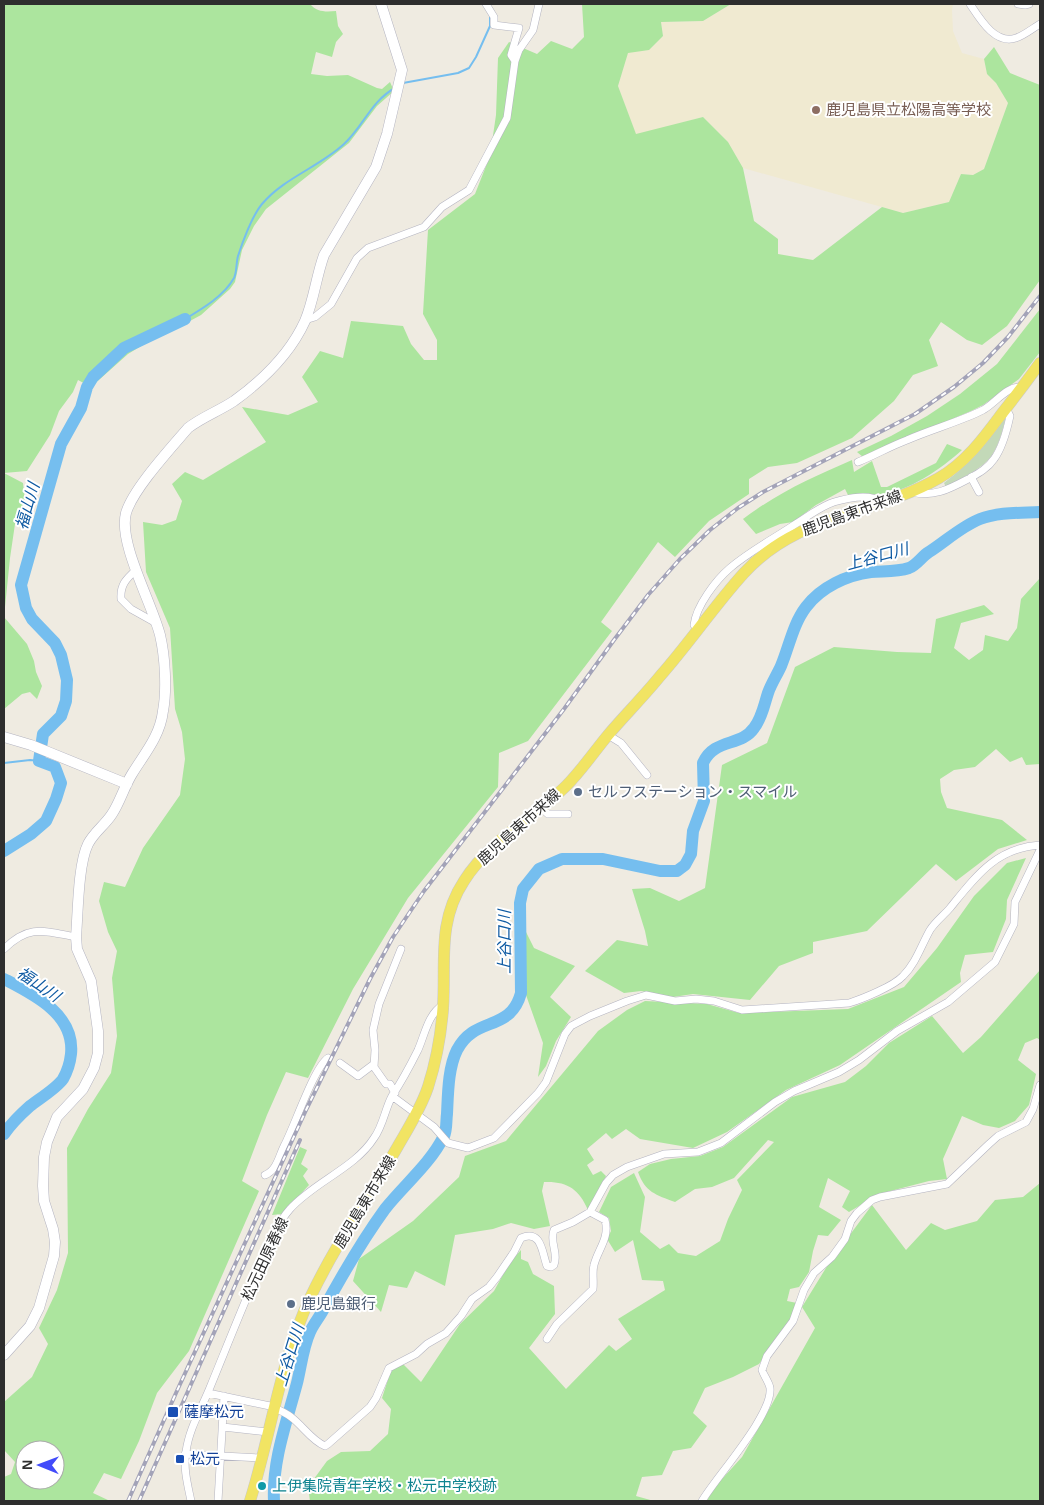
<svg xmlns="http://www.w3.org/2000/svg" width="1044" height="1505" viewBox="0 0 1044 1505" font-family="Helvetica,'Noto Sans JP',sans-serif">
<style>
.education{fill:#f0ead1}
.green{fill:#ace59e;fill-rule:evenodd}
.cemetery{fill:#c3d9b8}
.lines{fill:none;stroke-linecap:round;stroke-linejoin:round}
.stream{stroke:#75beef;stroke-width:2}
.river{stroke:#75beef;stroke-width:12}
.street-casing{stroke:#b4b4c1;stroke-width:8}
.secondary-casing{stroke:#b4b4c1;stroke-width:11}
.primary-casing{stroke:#c9c9c9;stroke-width:12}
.street{stroke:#fff;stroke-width:7}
.secondary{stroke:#fff;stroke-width:10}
.primary{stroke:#f1e463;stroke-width:11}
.rail-casing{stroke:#a3a3b8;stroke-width:4}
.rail{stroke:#fff;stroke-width:2;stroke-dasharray:5.5;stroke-linecap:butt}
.education-dot{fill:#8d6e63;stroke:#fff;stroke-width:2}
.service-dot{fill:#5c6f8a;stroke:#fff;stroke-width:2}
.transit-dot{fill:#1a4fb4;stroke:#fff;stroke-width:2}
.culture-dot{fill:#0f9aa8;stroke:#fff;stroke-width:2}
.labels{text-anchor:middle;stroke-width:4;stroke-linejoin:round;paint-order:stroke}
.education-label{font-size:15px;fill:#785e54;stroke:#fff;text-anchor:start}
.street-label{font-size:15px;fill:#2e2e2e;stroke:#fff}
.service-label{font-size:15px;fill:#4e5e75;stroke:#fff;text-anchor:start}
.transit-label{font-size:15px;fill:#164399;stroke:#fff;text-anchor:start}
.culture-label{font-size:15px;fill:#0d838f;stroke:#fff;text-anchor:start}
.water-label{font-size:16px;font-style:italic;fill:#0e5aa2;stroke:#fff}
</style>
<rect width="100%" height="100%" fill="#efebe1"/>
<path class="education" d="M731 4H953L952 10 953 31 962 53 984 59 987 74 996 83 1008 103 984 169 973 175 961 174 949 202 903 213 743 168 728 142 703 117 636 135 618 86 628 52 649 50 663 36 661 22 703 21Z"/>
<path class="green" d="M4 4H310C317 12 325 12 336 11L338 26 343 34 336 42 332 57 316 52 311 74 327 76 348 75 377 88 382 89 390 82 394 91 377 106 349 143 266 209 254 226 242 250 235 282 230 289 201 315 166 334 146 343 128 354 91 387 78 380 73 392 59 411 50 435 27 471 4 473 23 483 25 500 15 524 10 558 4 617 27 644 34 661 36 672 42 686 37 699 30 692 22 694 4 709Z
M582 4H731L703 21 661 22 663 36 649 50 628 53 618 86 636 134 703 117 728 142 743 168 754 221 778 239V254L813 260 882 207 903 213 949 202 961 174 973 175 984 169 1008 103 996 83 987 74 984 59 994 47 1010 73 1040 85V280L1007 326 982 345 967 340 941 322 929 340 938 366 913 375 894 401 852 438 797 463 768 467 749 479V494L709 521 675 557 658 542 601 622 612 631 528 741 499 753 498 787 408 898 353 989 308 1078 286 1072 267 1115 242 1181 259 1191 189 1351 157 1393 139 1441 121 1479 104 1473 93 1493 110 1501H4V1477L11 1474 15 1462 4 1450V1402L32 1377 48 1344 39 1328 57 1290 68 1253 67 1148 88 1109 111 1073 117 1036 112 978 117 951 108 932 99 901 104 882 125 887 143 848 180 795 185 759 182 732 175 709 170 628 146 572 143 522 162 525 176 520 182 501 172 484 185 472 203 480 266 442 242 407 288 415 318 402 302 377 320 351 343 358 351 321 403 326 411 344 424 360H437V340L423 314 428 230 475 194 490 156 496 115 498 58 509 42 537 54 551 41 572 49 584 37ZM25 1450H55V1480H25Z
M1040 309V352L1019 379 983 405 971 411 863 457 857 452 891 436 927 416 960 394 997 364Z
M947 444 962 450C942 468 909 492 880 494 869 495 858 494 848 495L845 489 816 505 793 522 780 524 756 534 743 519C779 492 811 478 852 460L854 472 872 461 881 487H887L936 463Z
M1040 578V764L1026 765 1022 757 1010 762 996 749 975 767 954 770 940 779 941 792 947 808 1002 820 1027 840 998 849 956 881 936 864 867 931 813 942V953L779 966 750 1000 693 994 673 997 641 991 624 993 585 971 617 940 648 946 645 931 632 889 650 888 679 901 705 888 722 765 767 743 795 667 834 647 897 652 931 653 936 619 984 605 994 614 961 623 954 648 969 660 983 650 985 635 1008 641 1017 628 1021 599Z
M1026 858 1007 900 1006 919 993 952 965 955 960 973 961 982 840 1065 786 1090 727 1132 693 1148 640 1139 626 1129 612 1139 606 1133 587 1149 594 1160 587 1165 593 1175 601 1171 606 1176 588 1210C579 1189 567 1181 544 1182L542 1191 550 1226 534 1229 511 1223 493 1229 455 1235 445 1286 415 1271 407 1288 389 1285 381 1312 353 1281 359 1259 413 1221 459 1177 465 1156 506 1141 598 1031 627 1010 645 1001 707 1004 739 1013 848 1009 904 987 937 948 974 896 1007 863Z
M525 930 534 948 575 966 550 997 571 1017 556 1041 546 1066 538 1077 543 1043 526 995 522 969Z
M1040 970V1040L1037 1038 1025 1043 1018 1060 1036 1074 1029 1105 1015 1121 999 1128 983 1125 962 1116 943 1159 947 1179 929 1181 879 1194 849 1212 842 1207 850 1191 828 1178 819 1207 841 1220 828 1236 818 1235 813 1251 809 1272 799 1287 790 1289 787 1301 797 1303 789 1323 759 1364 733 1377 705 1388 693 1413 707 1426 691 1448 673 1451 662 1475 642 1477 636 1496 654 1501H310L308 1487 327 1461 341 1452 370 1451 388 1434 391 1409 382 1398 393 1364H403L421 1382 460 1324 494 1291 510 1262 521 1250V1259L528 1262 533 1274 554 1286 555 1314 529 1348 566 1389 609 1345 616 1351 632 1339 618 1319 665 1290 663 1281 642 1280 633 1240 615 1252 607 1239 611 1231 609 1218 599 1212 611 1187 634 1173 645 1197 640 1232 660 1249 669 1244 678 1253 696 1256 720 1241 728 1219 742 1190 737 1180 774 1142 768 1140 734 1178 712 1187 695 1189 675 1202C656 1195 645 1192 638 1172L650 1164 671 1159 700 1156 723 1147 792 1097 845 1082 866 1066 889 1043 932 1016 963 1053 981 1037Z
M300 1147 307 1150 301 1164 308 1169 303 1176 309 1185 282 1214 272 1215Z
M1040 1183V1501H707L712 1490 742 1457 815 1328 802 1307 829 1263 872 1205 906 1250 931 1223 945 1230 977 1221 995 1200 1023 1197Z"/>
<path class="cemetery" d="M1006 416C995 464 987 464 946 487L944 483C972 462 986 444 1006 416Z"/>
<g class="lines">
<path class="stream" d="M403 83 458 73 469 68 476 57 490 26V16
M185 319C202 309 224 296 234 278 237 272 236 263 238 256 243 241 252 216 262 204 284 178 319 167 344 144 363 127 371 101 395 88
M4 763 30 760 39 761"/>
<path class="river" d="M4 851 31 834 46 821 56 799 61 783 55 767 39 761 43 734 61 716 66 701 67 680 61 655 55 643 32 619 26 608 21 585 61 444 81 408 87 387 93 377 124 348 185 319
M4 979C33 994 75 1014 71 1054 70 1063 67 1072 63 1079 57 1088 39 1099 30 1106 21 1114 11 1124 4 1134
M274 1501C272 1461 287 1421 297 1383 301 1367 303 1347 310 1332 313 1325 318 1319 322 1312 341 1277 361 1242 385 1209 404 1185 430 1164 444 1136 447 1130 446 1120 447 1114 448 1094 448 1068 457 1050 475 1015 510 1033 521 993L520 903 523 889 539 869 562 859H603L660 871H677L685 865 691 854 693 831 704 801 703 763C714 738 741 747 754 728 762 718 764 705 768 693 771 684 777 675 781 666 789 647 793 624 806 607 821 587 847 575 871 572 884 571 897 572 909 568 917 565 922 556 929 552 946 541 962 526 980 519 998 512 1021 513 1040 512"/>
<g class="street-casing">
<path id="street" d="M486 4 494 17V25L519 28 511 55 515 61
M970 4C980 19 995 45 1016 38 1025 35 1033 28 1040 24
M1018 4 1025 5 1029 4
M305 320 315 317 331 304 357 258 368 248 424 227 442 207 469 190 507 118 515 61 519 50 533 30 539 4
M858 462C875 455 891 446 907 440 932 429 959 422 983 410 996 403 1006 386 1022 387
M971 477 979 492
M912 492C934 498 951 488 970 478 979 473 988 468 994 459 1003 447 1007 430 1010 416L1006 408
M136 570C126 579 120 585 121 599L131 609 156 623
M698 630 694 625C696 606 716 580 730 568 750 551 773 539 794 525 807 517 819 507 834 502 848 498 869 493 882 502
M608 735 621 743 647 775
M540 807 548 814H568
M4 949C29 924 44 931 76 937
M340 1063 358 1076 374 1064
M395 1093 390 1084H386L374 1067 375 1050 373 1030 379 1004 401 949
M392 1096 434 1127 448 1143 468 1148 494 1138 538 1093 546 1082 565 1034 571 1026 590 1016 627 1001 646 995 675 1001 696 999 714 1001 742 1010 849 1003C862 999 894 986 903 976 916 963 921 946 930 930 935 922 944 915 950 908 976 876 996 848 1040 845
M265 1175C277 1170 279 1156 284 1146 294 1128 314 1067 328 1058
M547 1339 557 1324 593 1289C594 1281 592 1272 594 1265 598 1249 610 1238 605 1220L590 1212
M208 1393 270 1406C277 1409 285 1412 291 1417 303 1426 312 1441 325 1446L328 1444 370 1407 376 1398 389 1368 416 1354 427 1344 446 1333 461 1316 472 1299 489 1287 497 1277 514 1252 521 1238C542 1229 542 1253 547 1266L551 1267 554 1265C559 1253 549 1242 554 1230L573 1222 590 1212 606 1183 613 1175 627 1167 664 1154 698 1152 721 1143 775 1102 794 1091 839 1072 859 1060 897 1031 948 1002 995 962 1014 924 1015 902 1040 850
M223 1427 268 1432
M185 1454 261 1458
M191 1501C188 1486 183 1468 186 1452 189 1428 202 1408 211 1385 227 1346 242 1308 259 1269 268 1249 275 1226 290 1209 314 1182 355 1168 374 1138 383 1126 385 1109 392 1096 402 1081 410 1066 418 1050 425 1034 428 1014 443 1005
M218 1501 224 1396
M702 1501C716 1477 773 1415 770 1388 769 1382 764 1376 762 1370L767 1356 793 1321 804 1290 814 1273 832 1257 845 1239 851 1221 857 1213 872 1200 880 1197 947 1184 989 1144 998 1136 1026 1122 1033 1109 1040 1085"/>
</g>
<g class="secondary-casing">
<path id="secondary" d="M4 737 31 745 127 784
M4 1355 30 1326 39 1308 54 1256 55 1242 53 1229 44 1201 43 1186 44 1157 47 1142 57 1117 83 1089 94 1068 98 1053V1031L91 981 77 949 76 937C78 913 78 864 88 844 94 832 105 825 112 814 120 802 124 787 132 774 145 753 160 736 163 711 167 689 165 656 160 635 152 603 118 543 126 513 133 489 171 448 188 428 202 417 219 411 234 401 263 380 290 354 305 321 314 300 316 277 324 255L376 167 387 134 402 70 381 4"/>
</g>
<g class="primary-casing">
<path id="primary" d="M250 1501C271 1434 280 1362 310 1298 335 1245 369 1197 398 1146 409 1127 421 1108 428 1087 436 1062 441 1035 443 1008 446 962 437 922 464 881 490 840 532 819 566 786 581 771 594 752 608 735 625 715 644 696 661 675 690 642 715 605 744 573 799 513 873 516 939 478 965 463 983 439 1000 416 1014 398 1027 381 1040 363"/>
</g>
<use href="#street" class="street"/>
<use href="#secondary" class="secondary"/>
<use href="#primary" class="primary"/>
<g class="rail-casing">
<path id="rail" d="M128 1501 176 1393 307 1108 370 979 393 937 424 891 564 709 614 640 648 595 680 559 710 530 738 508 763 492 915 414 954 387 983 363 1008 337 1040 296
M139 1501 300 1140"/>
</g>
<use href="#rail" class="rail"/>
</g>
<circle class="education-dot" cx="816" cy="110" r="5"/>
<g class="service-dot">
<circle cx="578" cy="792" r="5"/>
<circle cx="291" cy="1304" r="5"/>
</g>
<g class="transit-dot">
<rect x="167" y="1406" width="12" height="12" rx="2.5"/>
<rect x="175" y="1454" width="10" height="10" rx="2.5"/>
</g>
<circle class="culture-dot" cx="262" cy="1486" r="5"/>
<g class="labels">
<g class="education-label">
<text x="826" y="115">鹿児島県立松陽高等学校</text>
</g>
<g class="street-label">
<text transform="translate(852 513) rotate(-20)" y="5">鹿児島東市来線</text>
<text transform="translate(519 827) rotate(-42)" y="5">鹿児島東市来線</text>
<text transform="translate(365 1202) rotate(-59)" y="5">鹿児島東市来線</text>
<text transform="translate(265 1259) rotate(-65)" y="5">松元田原春線</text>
</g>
<g class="service-label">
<text x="588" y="797">セルフステーション・スマイル</text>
<text x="301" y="1309">鹿児島銀行</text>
</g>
<g class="transit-label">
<text x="184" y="1417">薩摩松元</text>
<text x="190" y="1464">松元</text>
</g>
<g class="culture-label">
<text x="272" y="1491">上伊集院青年学校・松元中学校跡</text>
</g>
<g class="water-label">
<text transform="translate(27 506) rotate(-74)" y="6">福山川</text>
<text transform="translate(877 556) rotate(-15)" y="6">上谷口川</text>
<text transform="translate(504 942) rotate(-90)" y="6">上谷口川</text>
<text transform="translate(39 984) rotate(34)" y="6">福山川</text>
<text transform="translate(289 1355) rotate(-73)" y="6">上谷口川</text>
</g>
</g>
<rect width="1044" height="1505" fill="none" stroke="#2e2e2e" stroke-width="10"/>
<g transform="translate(40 1465) rotate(271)"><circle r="24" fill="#ffffff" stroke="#ababab"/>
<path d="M0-4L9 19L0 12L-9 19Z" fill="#424bfa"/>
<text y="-8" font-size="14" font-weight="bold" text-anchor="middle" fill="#2e2e2e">N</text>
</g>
</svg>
